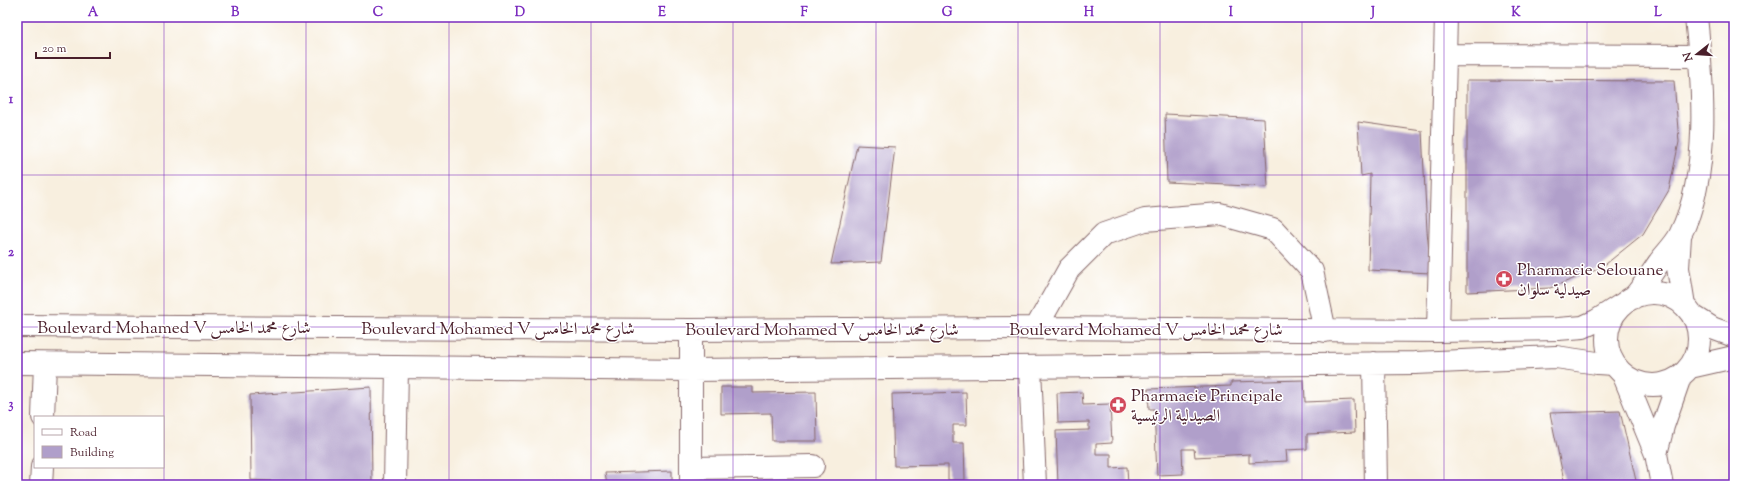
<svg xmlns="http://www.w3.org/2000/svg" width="1751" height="502" viewBox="0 0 1751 502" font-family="'Sorts Mill Goudy',Amiri,serif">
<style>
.building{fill:#b09fca}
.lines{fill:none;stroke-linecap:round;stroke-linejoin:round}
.minor-casing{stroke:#87686a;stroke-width:24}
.minor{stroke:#fff;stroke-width:22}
.grid{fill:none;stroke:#7b2cbf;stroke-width:1;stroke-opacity:0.55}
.labels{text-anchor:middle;stroke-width:3;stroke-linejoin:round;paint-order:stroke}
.poi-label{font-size:17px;fill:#4a1f2b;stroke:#fff;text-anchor:start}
.street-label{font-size:17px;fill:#4a1f2b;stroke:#fff}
.neatline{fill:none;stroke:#7b2cbf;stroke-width:1.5}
.grid-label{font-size:13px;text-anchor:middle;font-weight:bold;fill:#7b2cbf}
</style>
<rect width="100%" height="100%" fill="#fff"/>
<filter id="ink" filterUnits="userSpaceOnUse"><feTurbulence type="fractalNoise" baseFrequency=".025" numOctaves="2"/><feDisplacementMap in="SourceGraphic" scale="8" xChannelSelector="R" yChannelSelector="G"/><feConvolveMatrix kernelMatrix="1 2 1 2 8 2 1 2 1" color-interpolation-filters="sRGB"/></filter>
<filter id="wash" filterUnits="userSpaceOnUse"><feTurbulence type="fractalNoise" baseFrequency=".012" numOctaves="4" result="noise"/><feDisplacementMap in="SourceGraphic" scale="16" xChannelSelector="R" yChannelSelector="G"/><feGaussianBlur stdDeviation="0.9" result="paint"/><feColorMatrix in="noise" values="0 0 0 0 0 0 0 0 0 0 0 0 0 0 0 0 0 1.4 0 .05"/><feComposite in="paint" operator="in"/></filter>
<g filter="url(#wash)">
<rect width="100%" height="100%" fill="#f8efdf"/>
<g id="blocks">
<path class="building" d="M1467 80 1674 81 1679 142 1669 190 1643 234 1601 268 1550 288 1467 292Z
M1165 114 1264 119 1268 187 1167 182Z
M1358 122 1422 131 1427 231 1431 273 1368 270 1370 174 1361 176Z
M857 145 895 147 881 262 831 264Z
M1304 380 1305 402 1354 400 1355 432 1307 434V449L1286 450 1287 461 1249 463V454L1195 457 1194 449H1182L1183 474 1157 475 1154 409H1149L1148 389 1231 386V382Z
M371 387 372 485H271V481L251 480 250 395Z
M721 387H753V393L816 392 817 441H772L771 413 721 414Z
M966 392 967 425H953V443H964L965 480H948V465L894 466 892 394Z
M1082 392 1083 405 1110 404 1112 443 1096 444V454H1111V468L1127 467 1128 485H1058L1056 431 1089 430V422L1058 423 1057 393Z
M1620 411 1637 485H1565L1550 413Z
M672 471V485H607L605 473Z
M1147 483V485H1128V484Z"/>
</g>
</g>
<g filter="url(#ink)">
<use href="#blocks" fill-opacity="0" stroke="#87686a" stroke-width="1"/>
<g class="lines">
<g class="minor-casing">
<path id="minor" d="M1446 55 1700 56
M1680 236 1678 268 1684 305
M1607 339a46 46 0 1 1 92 0a46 46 0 1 1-92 0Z
M1633 298C1643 287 1650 276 1658 264 1665 254 1675 245 1680 235 1711 174 1703 83 1696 17
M1693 316 1712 328 1734 336
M17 326 691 330 1036 328 1438 331 1558 329 1583 327 1596 321 1621 305
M1036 328 1069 269 1104 234 1145 220 1220 214 1273 229 1312 271 1325 331
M1438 331 1446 17
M17 363 691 370 1415 363 1556 357 1597 363 1614 364
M1374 363 1376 485
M1030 367 1035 485
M1690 367 1734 357
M1624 376 1656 454 1662 485
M43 417 45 364
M1656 454 1663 426 1680 377
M691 468 813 466
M41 485 42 467
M395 485 397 367
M691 485V330"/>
</g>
<use href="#minor" class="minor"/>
</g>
</g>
<path class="grid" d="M164 17V485M306 17V485M449 17V485M591 17V485M733 17V485M876 17V485M1018 17V485M1160 17V485M1302 17V485M1444 17V485M1587 17V485M17 175H1734M17 327H1734"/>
<defs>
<g id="pharmacy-disc" transform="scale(0.9)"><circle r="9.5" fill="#d1495b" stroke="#fff"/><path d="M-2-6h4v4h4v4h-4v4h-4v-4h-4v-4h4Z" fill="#fff"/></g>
</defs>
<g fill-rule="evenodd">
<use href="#pharmacy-disc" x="1504" y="279"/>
<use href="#pharmacy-disc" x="1118" y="405"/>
</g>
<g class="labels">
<g class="poi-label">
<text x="1517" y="275">Pharmacie Selouane<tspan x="1517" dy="20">صيدلية سلوان</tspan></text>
<text x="1131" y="401">Pharmacie Principale<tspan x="1131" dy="20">الصيدلية الرئيسية</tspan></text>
</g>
<g class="street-label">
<text x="174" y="333">Boulevard Mohamed V شارع محمد الخامس</text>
<text x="498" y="334">Boulevard Mohamed V شارع محمد الخامس</text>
<text x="822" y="335">Boulevard Mohamed V شارع محمد الخامس</text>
<text x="1146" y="335">Boulevard Mohamed V شارع محمد الخامس</text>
</g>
</g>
<rect width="1751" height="502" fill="none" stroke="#fff" stroke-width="44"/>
<rect x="34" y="416" width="130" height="52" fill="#ffffff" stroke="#b7a5aa"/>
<rect x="42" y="429" width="20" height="6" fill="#ffffff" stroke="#b7a5aa"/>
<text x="70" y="436" font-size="12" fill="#4a1f2b">Road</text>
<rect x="42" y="446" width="20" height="12" fill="#b09fca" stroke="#b7a5aa"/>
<text x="70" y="456" font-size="12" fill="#4a1f2b">Building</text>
<g transform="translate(1697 54) rotate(253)" stroke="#ffffff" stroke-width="3" paint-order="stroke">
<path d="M0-3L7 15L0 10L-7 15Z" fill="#4a1f2b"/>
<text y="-6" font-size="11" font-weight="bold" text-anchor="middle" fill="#4a1f2b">N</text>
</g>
<path d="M36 52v6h74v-6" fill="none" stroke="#4a1f2b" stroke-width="2"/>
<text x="42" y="52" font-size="12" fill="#4a1f2b" stroke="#ffffff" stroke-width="3" paint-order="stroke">20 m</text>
<rect x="22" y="22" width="1707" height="458" class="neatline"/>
<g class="grid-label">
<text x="93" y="16">A</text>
<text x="235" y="16">B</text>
<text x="378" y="16">C</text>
<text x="520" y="16">D</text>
<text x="662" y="16">E</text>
<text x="804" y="16">F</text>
<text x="947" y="16">G</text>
<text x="1089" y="16">H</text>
<text x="1231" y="16">I</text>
<text x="1373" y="16">J</text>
<text x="1516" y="16">K</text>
<text x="1658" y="16">L</text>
<text x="11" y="103">1</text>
<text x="11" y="256">2</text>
<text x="11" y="408">3</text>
</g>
</svg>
